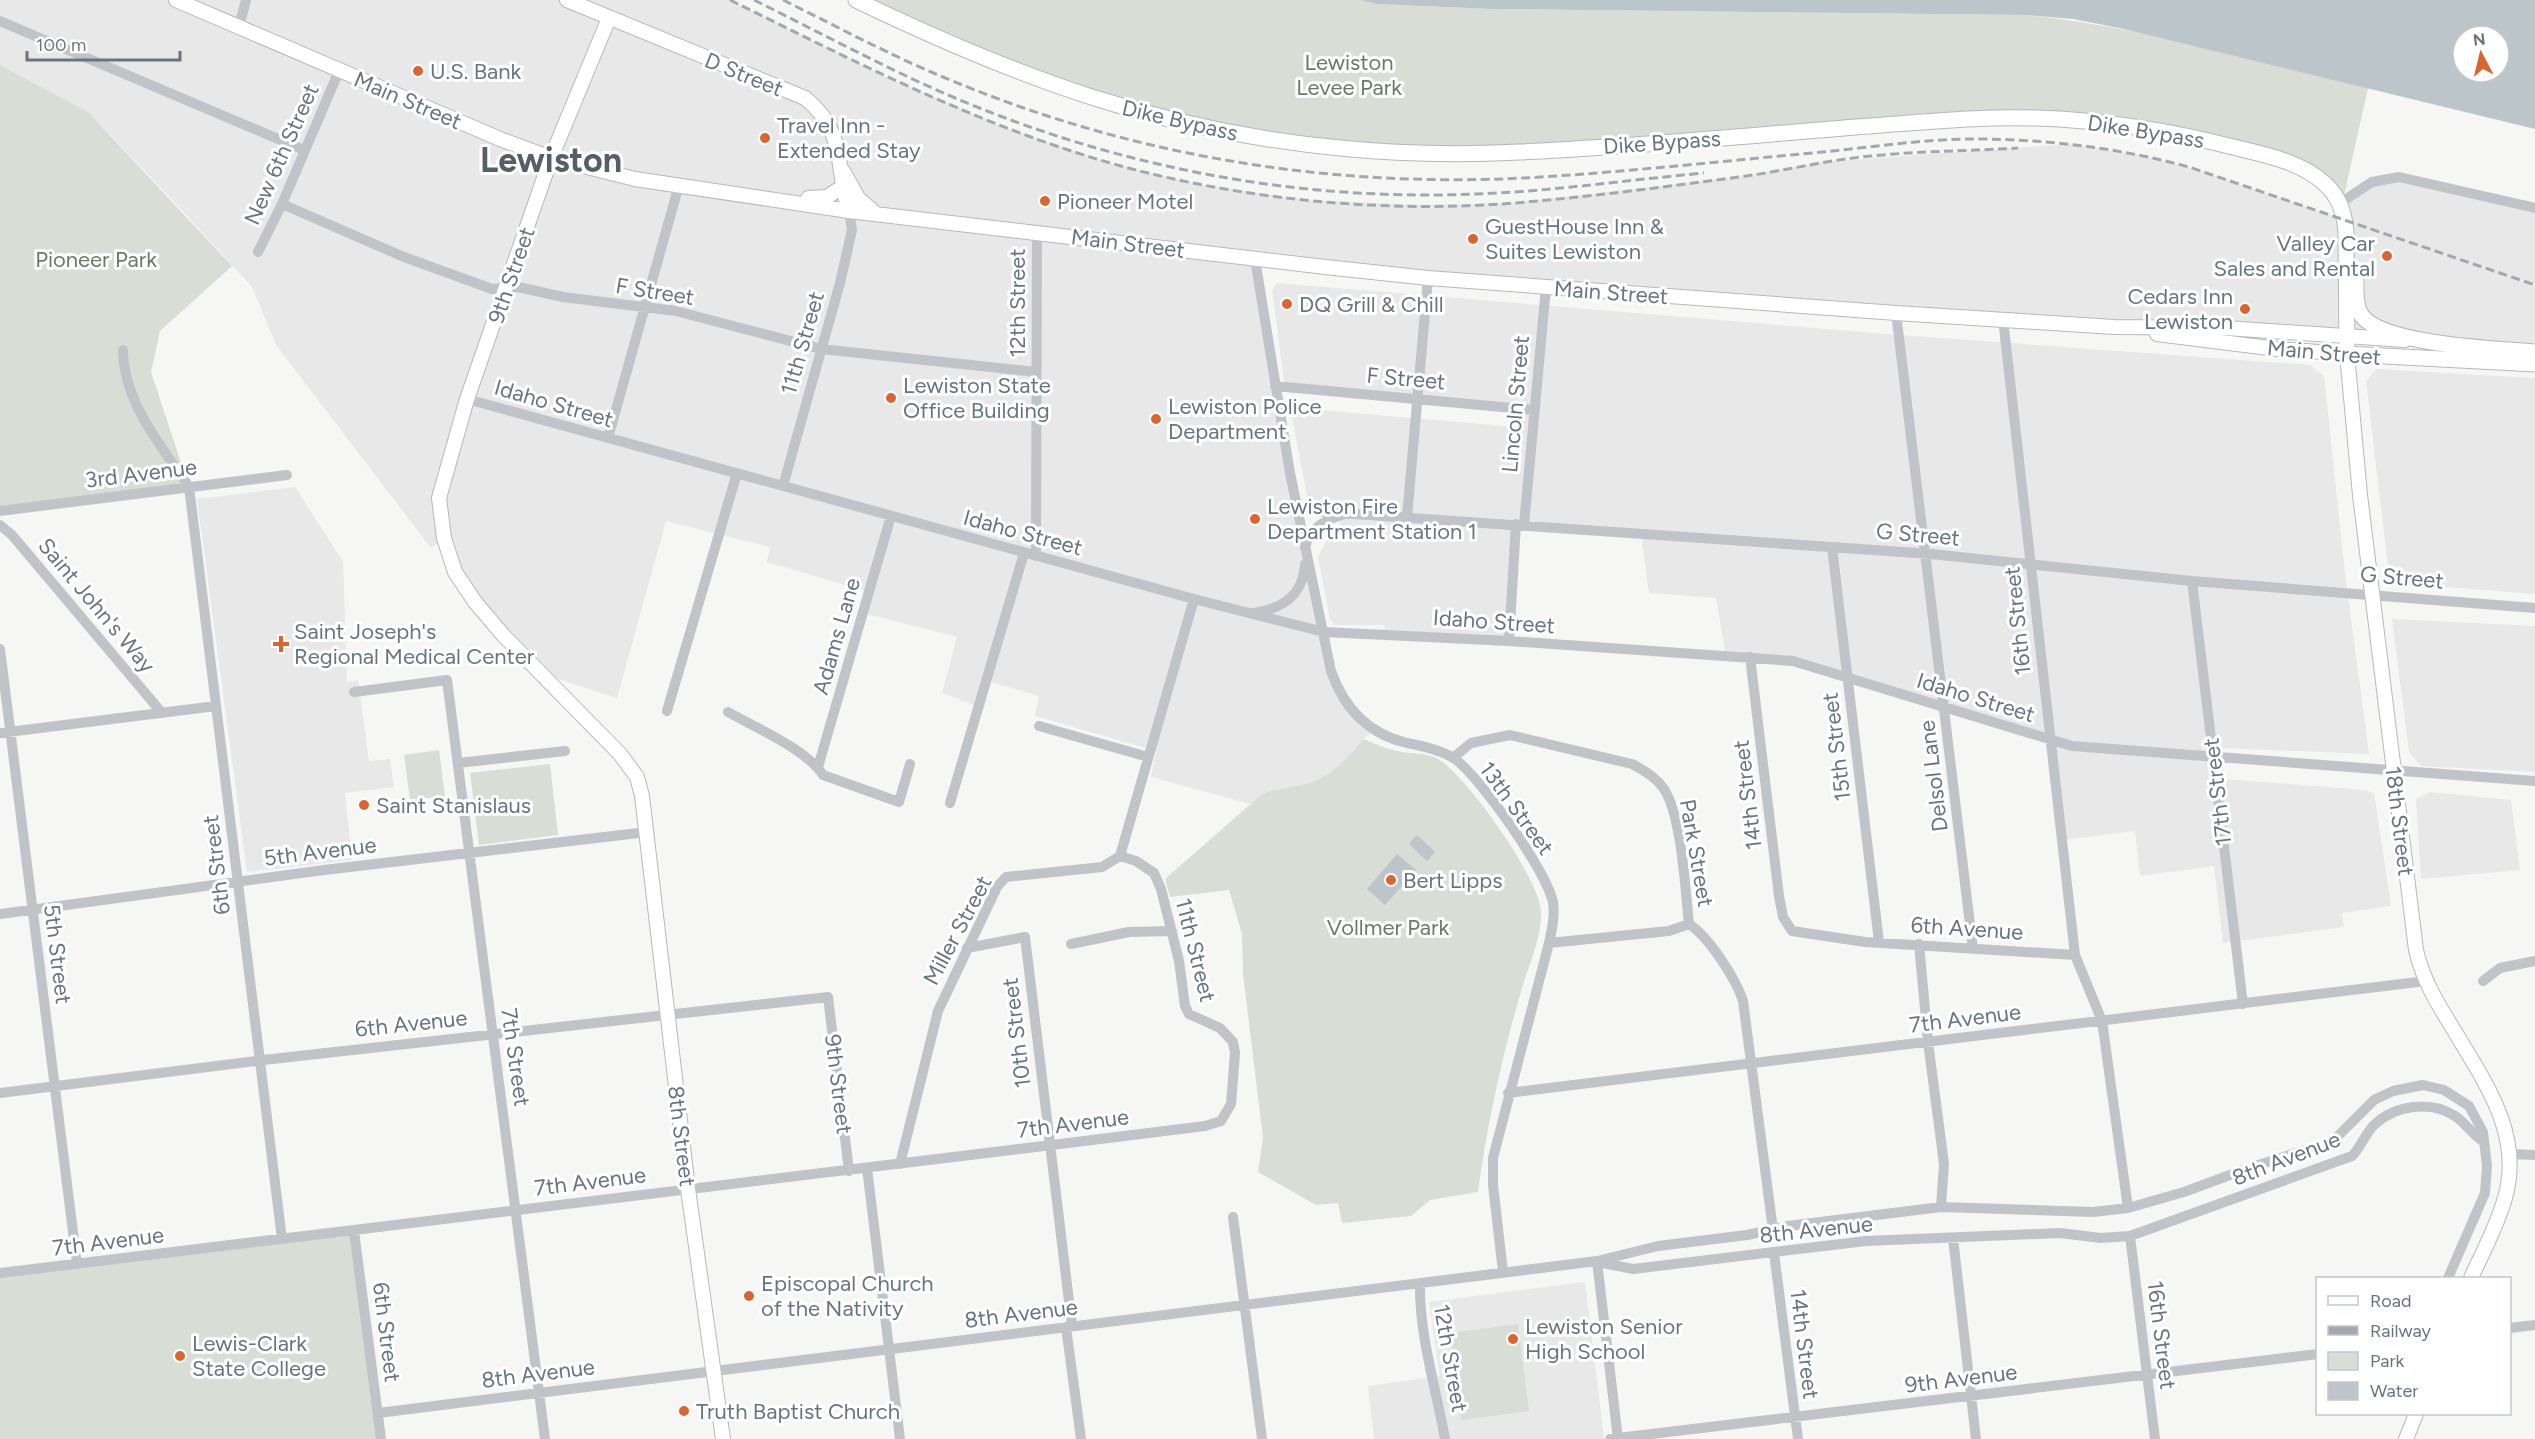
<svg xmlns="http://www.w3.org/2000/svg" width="2535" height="1439" viewBox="0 0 2535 1439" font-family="Figtree,sans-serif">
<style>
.built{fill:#e7e8e7}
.green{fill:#d8ddd5}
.water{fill:#bcc5ca;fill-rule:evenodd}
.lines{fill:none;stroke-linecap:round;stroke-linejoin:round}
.major-casing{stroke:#b5b9bd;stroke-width:16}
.highway-casing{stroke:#b5b8bb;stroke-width:17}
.minor{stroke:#c0c3c7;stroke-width:10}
.major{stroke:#fff;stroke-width:14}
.highway{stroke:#fff;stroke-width:15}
.rail{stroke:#a3a8ae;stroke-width:3;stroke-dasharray:9 4.5;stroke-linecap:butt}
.poi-dot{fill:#d96531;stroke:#fff;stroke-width:2}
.labels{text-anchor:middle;stroke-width:6;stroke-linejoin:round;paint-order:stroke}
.park-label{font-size:22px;fill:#687b66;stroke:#fff}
.poi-label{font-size:22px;fill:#677583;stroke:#fff;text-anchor:start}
.street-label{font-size:22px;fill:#677583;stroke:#fff}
.town-label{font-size:34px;font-weight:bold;fill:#555e69;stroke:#fff}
</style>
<rect width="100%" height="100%" fill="#f6f7f4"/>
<path class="built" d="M0 0H730L882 75 1002 126 1106 162 1197 184 1307 200 1425 205 1512 203 1738 177 1822 162 2069 144 2139 155 2189 167 2345 220 2340 203 2390 178 2535 208V352L2114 327 1256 259 1275 386 1337 688 1374 730 1363 739 1344 764 1330 774 1317 781 1261 795 1251 804 1151 777 1156 751 1035 716 1039 696 987 681 979 707 942 693 957 637 863 613 869 592 767 562 770 547 666 521 617 698 540 673 475 602 443 539 431 548 276 345 252 287 180 208 88 112 0 65Z
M1277 283 1886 334 2310 365 2324 376 2345 573 2369 754 2224 748V779L2364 790 2374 793 2391 906 2342 913 2344 927 2223 943 2214 866 2140 876 2135 831 2063 840 2049 740 1808 664 1726 656 1716 598 1649 593 1641 534 1516 524 1509 641 1386 634 1384 625H1335L1330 619 1318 557 1326 541 1339 530 1341 507 1309 506 1292 417 1297 408 1516 427 1522 406 1284 382 1272 290Z
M2376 369 2535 378V594L2395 583 2389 575 2366 381Z
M295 487 343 562 347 682 358 680 369 761 390 759 394 787 345 793 352 860 247 872 197 499Z
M2392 619 2535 626V772L2421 766 2409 752Z
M2430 792 2511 800 2520 870 2421 879 2416 799Z
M1585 1282 1604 1439H1374L1368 1386 1440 1376 1429 1302Z"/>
<path class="green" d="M856 0H1361L1376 4 1491 9 2025 15C2141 26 2255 61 2368 88L2343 200 2294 165 2078 120 1399 153 1153 117Z
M0 65 88 112 232 266 160 331 151 372 189 487 0 511Z
M1363 739C1374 743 1386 749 1397 751 1409 754 1428 753 1438 759 1467 776 1540 879 1541 912 1542 938 1528 966 1521 991 1502 1057 1487 1124 1478 1192L1430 1200 1411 1216 1342 1223 1338 1203 1316 1205 1258 1172 1263 1138 1243 974 1242 934 1229 890 1170 897 1165 879 1261 795C1274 789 1287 788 1301 785 1331 779 1345 761 1363 739Z
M439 750 445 796 410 800 404 755Z
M550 764 558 835 479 845 470 773Z
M354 1231 381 1439H0V1273Z
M1518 1324 1529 1411 1461 1420 1450 1333Z"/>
<path class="water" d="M1361 0H2535V129L2124 29 2073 19 2025 15 1491 9 1376 4ZM2463 36H2499V72H2463Z
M1417 835 1435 852 1427 861 1409 844Z
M1397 854 1416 870 1385 905 1367 889Z"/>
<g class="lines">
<g class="major-casing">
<path id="major" d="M176 0 500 139 551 158 635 179 849 211 1325 267 1428 278 1896 313 2114 327 2226 328 2405 340
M567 0 805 98C847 132 835 166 849 211
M609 18 551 158 467 399 439 498 444 538 455 572 475 602 503 635 620 754 637 777 642 796 688 1189 723 1439
M843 171 858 198 875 213
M808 198 827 197 842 187
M2157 334 2277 349 2347 354 2360 495 2416 950C2423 981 2439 1006 2455 1032 2486 1084 2523 1135 2505 1198 2497 1226 2483 1252 2471 1278
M2406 1439 2416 1414"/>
</g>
<g class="highway-casing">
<path id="highway" d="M856 0C1018 78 1160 131 1340 148 1399 154 1460 155 1520 152 1632 147 1744 136 1856 127 1916 123 1976 116 2036 118 2105 120 2171 131 2237 148 2266 155 2301 162 2324 183 2339 196 2344 212 2346 231L2347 354 2535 364
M2356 281C2356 293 2355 306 2362 316 2384 345 2499 349 2535 352"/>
</g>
<path class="minor" d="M0 21 304 150
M239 27 246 0
M2340 203 2372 182 2399 177 2535 208
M282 204 404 257 492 289 518 287 563 297 676 311 821 349 1036 372
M258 252 282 204 339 71
M1255 259 1290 473 1331 671C1344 708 1368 734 1407 743 1423 746 1442 750 1455 759 1481 778 1546 871 1553 902 1555 916 1552 929 1549 943L1493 1158V1185L1503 1272
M1896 313 1973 949
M2003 319 2075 955 2102 1021 2128 1208
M123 350C124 403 160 444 189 487L282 1239
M1275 386 1534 410
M467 399 1194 599 1324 632 1509 641 1793 661 2072 746 2535 781
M608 438 679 185
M783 486 840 283 852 230 849 211
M1297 510 1931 554 2192 581 2535 608
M0 511 287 475
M1407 517 1428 278
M0 525 12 535 162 713
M1524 525 1546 287
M1832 547 1879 942
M1305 548C1309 529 1324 520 1342 515
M1036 556 1037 231
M2192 581 2243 1004
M1253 613C1282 609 1303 596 1305 564
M1509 641 1516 524
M0 649 77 1264
M1750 657 1779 896 1783 917 1792 931 1865 942 2075 955
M354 692 447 680 545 1439
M667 711 737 473
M728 712C756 728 806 749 823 775L899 802 910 764
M1039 726 1148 757
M0 733 216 706
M1453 758 1471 743 1510 735 1632 764C1644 770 1656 777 1664 789 1682 817 1685 889 1689 924 1709 937 1736 979 1743 1001L1773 1230
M458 763 565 751
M818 767 891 516
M950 803 1024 553
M0 914 324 870 647 832
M1549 943 1669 931 1689 924
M1071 944 1129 932 1172 931
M1919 944 1928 1042 1944 1164 1941 1207
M967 948 1025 937 1072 1326
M2483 981 2500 968 2535 961
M0 1093 272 1059 828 997 849 1171
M1508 1093 2426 981
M2510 1154 2535 1155
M900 1164 938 1011 997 887 1006 877 1102 867 1120 856 1194 599
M867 1168 900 1439
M1233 1217 1262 1439
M354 1231 381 1439
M2130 1236 2155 1439
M1953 1238 1976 1439
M1774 1253 1798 1439
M1597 1261 1618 1439
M1603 1263 1633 1269 1866 1241 2060 1233 2101 1238 2130 1236 2352 1156C2361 1147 2365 1134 2374 1125 2395 1105 2431 1100 2455 1116 2466 1123 2472 1135 2483 1141
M0 1273 1060 1144 1205 1126 1221 1121 1231 1104 1235 1053 1233 1042 1220 1028 1189 1014 1185 1006 1179 961 1161 889 1154 873 1136 861 1120 856
M1420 1283C1419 1335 1436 1388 1445 1439
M1066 1327 1081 1439
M2510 1328 2535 1325
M378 1413 1597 1261 1658 1246 1747 1235 1788 1226 1941 1207 2093 1212 2128 1208 2184 1192 2249 1168 2333 1141 2374 1100 2393 1091 2423 1085 2444 1090 2469 1106 2483 1132 2487 1166 2485 1193 2448 1278
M1610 1439 2318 1354"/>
<use href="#major" class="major"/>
<use href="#highway" class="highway"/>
<path class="rail" d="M730 0C862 65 993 133 1136 170 1257 201 1389 213 1514 203 1589 197 1664 187 1739 177 1784 171 1827 160 1871 156 1920 151 1969 151 2018 148
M754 0C831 38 907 80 987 111 1143 172 1309 201 1477 194 1553 191 1628 180 1704 173
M783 0C842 29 899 60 960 84 1149 161 1352 191 1556 176 1645 170 1734 160 1823 152 1873 147 1924 139 1974 139 2047 139 2119 148 2189 167L2535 285"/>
</g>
<g class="poi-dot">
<circle cx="418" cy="71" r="6"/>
<circle cx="765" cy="138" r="6"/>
<circle cx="1045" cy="201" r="6"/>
<circle cx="1473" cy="239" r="6"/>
<circle cx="2387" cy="256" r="6"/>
<circle cx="1287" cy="304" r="6"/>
<circle cx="2245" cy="309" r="6"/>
<circle cx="891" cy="398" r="6"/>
<circle cx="1156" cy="419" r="6"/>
<circle cx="1255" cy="519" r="6"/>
<path d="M278 635h6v6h6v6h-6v6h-6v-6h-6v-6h6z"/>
<circle cx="364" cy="805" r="6"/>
<circle cx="1391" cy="880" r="6"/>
<circle cx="749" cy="1296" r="6"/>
<circle cx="1513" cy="1339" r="6"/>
<circle cx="180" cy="1356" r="6"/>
<circle cx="684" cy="1411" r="6"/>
</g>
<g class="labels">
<g class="park-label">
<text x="1349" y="70">Lewiston<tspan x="1349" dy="25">Levee Park</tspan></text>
<text x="96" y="267">Pioneer Park</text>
<text x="1388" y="935">Vollmer Park</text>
</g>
<g class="poi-label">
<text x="430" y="79">U.S. Bank</text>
<text x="777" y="133">Travel Inn -<tspan x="777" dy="25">Extended Stay</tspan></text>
<text x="1057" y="209">Pioneer Motel</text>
<text x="1485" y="234">GuestHouse Inn &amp;<tspan x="1485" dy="25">Suites Lewiston</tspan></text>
<text x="2375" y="251" text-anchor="end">Valley Car<tspan x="2375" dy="25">Sales and Rental</tspan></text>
<text x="2233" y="304" text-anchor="end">Cedars Inn<tspan x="2233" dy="25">Lewiston</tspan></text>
<text x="1299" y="312">DQ Grill &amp; Chill</text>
<text x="903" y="393">Lewiston State<tspan x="903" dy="25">Office Building</tspan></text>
<text x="1168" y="414">Lewiston Police<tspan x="1168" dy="25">Department</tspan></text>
<text x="1267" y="514">Lewiston Fire<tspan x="1267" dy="25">Department Station 1</tspan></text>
<text x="294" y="639">Saint Joseph's<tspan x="294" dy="25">Regional Medical Center</tspan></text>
<text x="376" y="813">Saint Stanislaus</text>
<text x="1403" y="888">Bert Lipps</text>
<text x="761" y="1291">Episcopal Church<tspan x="761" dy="25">of the Nativity</tspan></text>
<text x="1525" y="1334">Lewiston Senior<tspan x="1525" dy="25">High School</tspan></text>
<text x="192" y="1351">Lewis-Clark<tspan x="192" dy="25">State College</tspan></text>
<text x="696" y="1419">Truth Baptist Church</text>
</g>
<g class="street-label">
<text transform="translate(744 74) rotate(22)" y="8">D Street</text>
<text transform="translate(408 100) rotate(23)" y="8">Main Street</text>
<text transform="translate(1180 120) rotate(13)" y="8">Dike Bypass</text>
<text transform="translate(2146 131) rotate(9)" y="8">Dike Bypass</text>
<text transform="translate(1662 142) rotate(-4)" y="8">Dike Bypass</text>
<text transform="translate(281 154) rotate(-66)" y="8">New 6th Street</text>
<text transform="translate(1128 243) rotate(7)" y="8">Main Street</text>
<text transform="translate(511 275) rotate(-71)" y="8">9th Street</text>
<text transform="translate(655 291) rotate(9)" y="8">F Street</text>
<text transform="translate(1611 292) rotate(4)" y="8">Main Street</text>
<text transform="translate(1017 303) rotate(-90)" y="8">12th Street</text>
<text transform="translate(802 343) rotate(-74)" y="8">11th Street</text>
<text transform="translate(2324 352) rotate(5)" y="8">Main Street</text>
<text transform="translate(1406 378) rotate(5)" y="8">F Street</text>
<text transform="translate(554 403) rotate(16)" y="8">Idaho Street</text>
<text transform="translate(1515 404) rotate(-85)" y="8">Lincoln Street</text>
<text transform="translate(141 473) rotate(-7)" y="8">3rd Avenue</text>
<text transform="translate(1023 532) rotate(15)" y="8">Idaho Street</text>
<text transform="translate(1918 534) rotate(5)" y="8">G Street</text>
<text transform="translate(2402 577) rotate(5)" y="8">G Street</text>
<text transform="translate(97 605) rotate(50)" y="8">Saint John's Way</text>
<text transform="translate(1494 621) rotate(4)" y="8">Idaho Street</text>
<text transform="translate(2017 621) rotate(-96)" y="8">16th Street</text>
<text transform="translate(836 636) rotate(-74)" y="8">Adams Lane</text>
<text transform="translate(1976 697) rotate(17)" y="8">Idaho Street</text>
<text transform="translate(1836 747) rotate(-97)" y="8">15th Street</text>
<text transform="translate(1933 776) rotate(-97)" y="8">Delsol Lane</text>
<text transform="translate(2217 792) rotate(-97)" y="8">17th Street</text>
<text transform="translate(1747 795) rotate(-97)" y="8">14th Street</text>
<text transform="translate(1517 808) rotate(54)" y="8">13th Street</text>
<text transform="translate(2400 821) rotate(83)" y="8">18th Street</text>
<text transform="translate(320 851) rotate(-7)" y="8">5th Avenue</text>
<text transform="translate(1697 853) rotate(80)" y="8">Park Street</text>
<text transform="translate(216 865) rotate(-97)" y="8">6th Street</text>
<text transform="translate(1967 928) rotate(4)" y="8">6th Avenue</text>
<text transform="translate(957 930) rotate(-62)" y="8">Miller Street</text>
<text transform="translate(1196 950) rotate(76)" y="8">11th Street</text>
<text transform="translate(58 954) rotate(83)" y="8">5th Street</text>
<text transform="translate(1965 1018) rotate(-7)" y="8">7th Avenue</text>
<text transform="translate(411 1023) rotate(-6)" y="8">6th Avenue</text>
<text transform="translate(1016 1033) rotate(-97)" y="8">10th Street</text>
<text transform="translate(516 1057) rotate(82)" y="8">7th Street</text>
<text transform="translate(839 1084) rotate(83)" y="8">9th Street</text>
<text transform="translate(1073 1123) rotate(-7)" y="8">7th Avenue</text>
<text transform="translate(682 1136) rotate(83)" y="8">8th Street</text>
<text transform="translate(2286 1158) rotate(-21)" y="8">8th Avenue</text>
<text transform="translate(590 1181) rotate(-7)" y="8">7th Avenue</text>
<text transform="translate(1816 1229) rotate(-6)" y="8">8th Avenue</text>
<text transform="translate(108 1241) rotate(-7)" y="8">7th Avenue</text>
<text transform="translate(1021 1313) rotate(-7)" y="8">8th Avenue</text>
<text transform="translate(387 1332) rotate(83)" y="8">6th Street</text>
<text transform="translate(2162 1335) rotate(83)" y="8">16th Street</text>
<text transform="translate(1805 1344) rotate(83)" y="8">14th Street</text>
<text transform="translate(1451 1358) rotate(80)" y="8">12th Street</text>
<text transform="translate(538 1373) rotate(-7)" y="8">8th Avenue</text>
<text transform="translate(1961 1378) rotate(-7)" y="8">9th Avenue</text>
</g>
<g class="town-label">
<text x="551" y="172">Lewiston</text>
</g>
</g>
<rect x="2316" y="1277" width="195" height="138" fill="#ffffff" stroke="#c2c8cd" stroke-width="1.5"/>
<rect x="2328" y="1296" width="30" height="9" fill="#ffffff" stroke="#c2c8cd" stroke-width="1.5"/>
<text x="2370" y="1307" font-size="18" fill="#677583">Road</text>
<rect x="2328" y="1326" width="30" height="9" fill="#a3a8ae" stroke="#c2c8cd" stroke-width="1.5"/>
<text x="2370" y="1337" font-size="18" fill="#677583">Railway</text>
<rect x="2328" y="1352" width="30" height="18" fill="#d8ddd5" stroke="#c2c8cd" stroke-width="1.5"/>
<text x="2370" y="1367" font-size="18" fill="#677583">Park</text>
<rect x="2328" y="1382" width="30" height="18" fill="#bcc5ca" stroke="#c2c8cd" stroke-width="1.5"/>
<text x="2370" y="1397" font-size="18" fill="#677583">Water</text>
<g transform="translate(2481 54) rotate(353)"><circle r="28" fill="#ffffff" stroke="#c2c8cd" stroke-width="1.5"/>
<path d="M0-4.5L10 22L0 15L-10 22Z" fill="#d96531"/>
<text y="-9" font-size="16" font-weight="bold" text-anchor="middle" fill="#677583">N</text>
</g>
<path d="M27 51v9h153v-9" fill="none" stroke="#677583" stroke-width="3"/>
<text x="36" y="51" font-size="18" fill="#677583" stroke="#ffffff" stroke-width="4.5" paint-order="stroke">100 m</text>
</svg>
